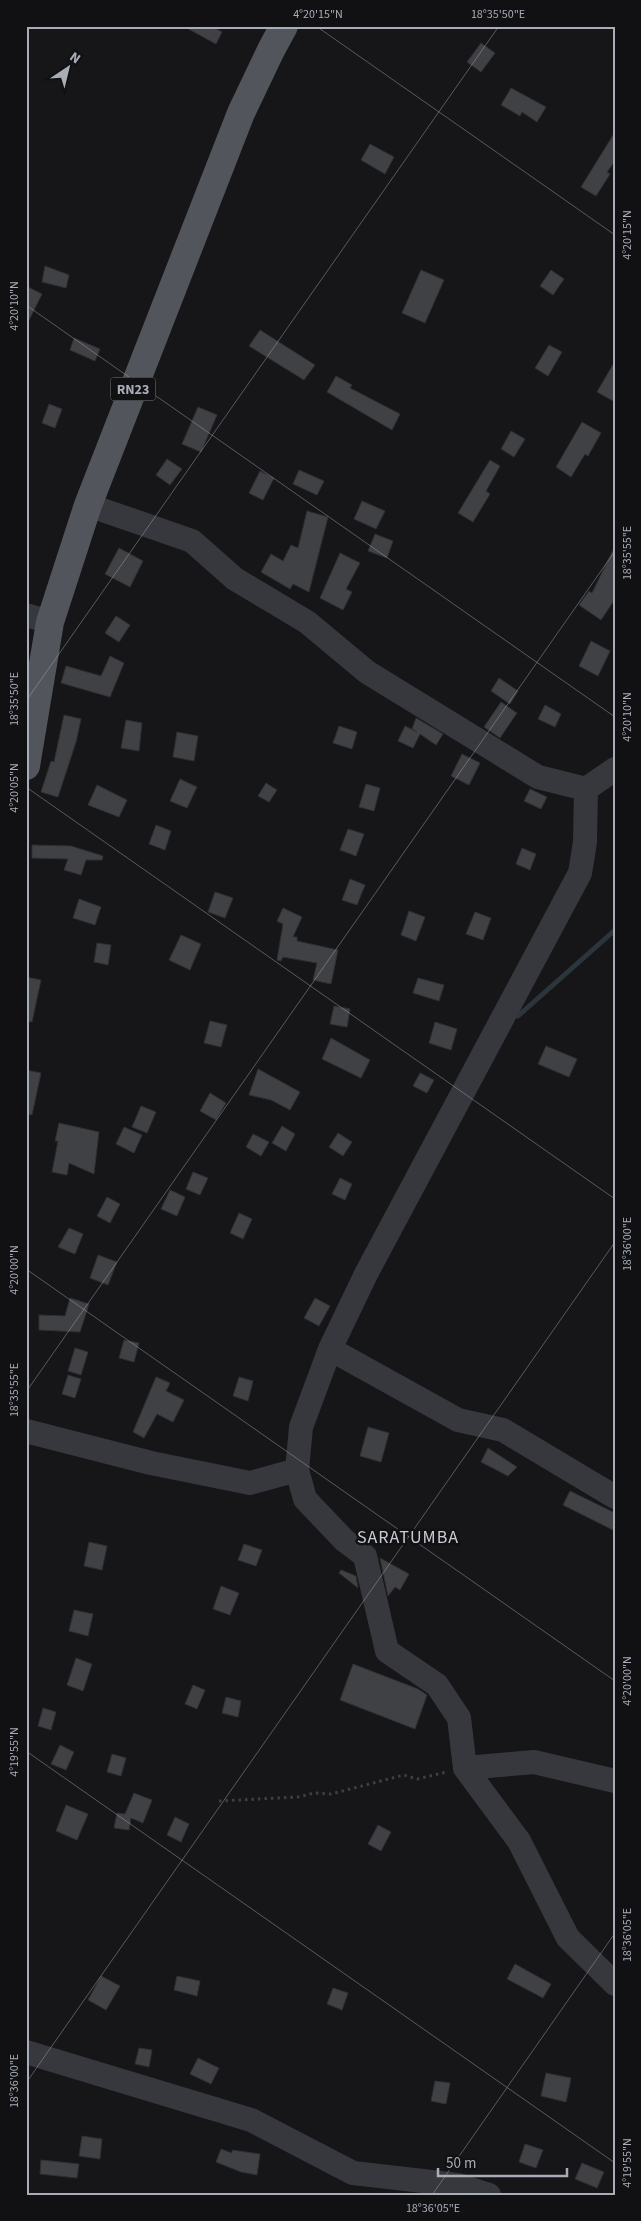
<svg xmlns="http://www.w3.org/2000/svg" width="641" height="2221" viewBox="0 0 641 2221" font-family="'Source Sans 3',sans-serif">
<style>
.lines{fill:none;stroke-linecap:round;stroke-linejoin:round}
.stream{stroke:#2c353c;stroke-width:5}
.building{fill:#404145;stroke:#303034}
.path{stroke:#3d3f44;stroke-width:3;stroke-dasharray:2.5 4;stroke-linecap:butt}
.minor{stroke:#37383d;stroke-width:24}
.major{stroke:#53555c;stroke-width:28}
.ticks{fill:none;stroke:#a8adb8;stroke-width:1;stroke-opacity:0.45}
.labels{text-anchor:middle;stroke-width:5;stroke-linejoin:round;paint-order:stroke}
.shield{fill:#111113;stroke:#7b7e86;stroke-width:1}
.shield-label{font-size:14px;font-weight:bold;fill:#a8adb8}
.quarter-label{font-size:18px;letter-spacing:1px;fill:#c9ccd4;stroke:#111113}
.neatline{fill:none;stroke:#a8adb8;stroke-width:2}
.ticks-label{font-size:12px;text-anchor:middle;fill:#a8adb8}
</style>
<rect width="100%" height="100%" fill="#161618"/>
<g class="lines">
<path class="stream" d="M518 1016 615 930"/>
</g>
<path class="building" d="M183 26H211L222 32 216 44Z
M481 43 495 53 481 72 467 62Z
M511 88 546 107 537 122 522 112 520 116 501 105Z
M615 132V161L607 172 610 174 596 196 581 187Z
M370 144 394 157 385 174 361 160Z
M45 266 69 275 66 288 42 282Z
M421 270 444 280 425 323 402 313Z
M551 270 564 279 553 295 540 286Z
M26 286 42 294 26 326Z
M260 330 315 365 304 380 249 346Z
M74 338 100 349 95 361 70 350Z
M549 345 562 352 548 376 535 368Z
M615 361V402L597 392Z
M336 376 352 385 350 388 400 414 392 430 327 392Z
M49 404 62 409 55 428 42 423Z
M198 407 217 415 201 452 182 444Z
M582 422 601 433 588 456 585 454 571 477 556 467Z
M511 431 525 439 514 457 501 449Z
M167 459 182 469 170 485 156 475Z
M490 460 500 466 486 491 490 494 473 522 458 513Z
M299 470 324 481 317 495 293 484Z
M260 471 274 478 263 500 249 493Z
M362 501 385 511 376 529 354 519Z
M307 511 328 517 309 592 293 584 290 589 261 572 271 554 283 561 291 545 298 548Z
M375 534 393 541 387 558 368 551Z
M615 546V599L601 620 579 605 589 591 592 593Z
M119 548 143 561 130 587 105 574Z
M340 553 360 563 346 589 352 592 343 610 320 598Z
M116 616 130 625 119 642 105 633Z
M591 641 610 651 598 676 579 666Z
M110 656 124 663 110 697 61 683 66 666 101 676Z
M499 678 518 691 510 704 491 691Z
M501 702 517 713 500 738 484 727Z
M545 705 561 714 555 727 538 719Z
M64 715 81 719 76 742 58 797 41 792 51 761 54 762Z
M416 718 443 734 436 745 420 734 413 748 398 741 405 726 417 732 412 729Z
M126 720 142 723 139 751 121 748Z
M339 726 357 732 352 749 333 743Z
M177 732 198 736 194 761 173 757Z
M462 754 480 763 469 785 451 776Z
M180 779 197 787 187 808 170 801Z
M266 783 277 790 269 802 258 796Z
M366 784 380 788 374 811 359 807Z
M97 785 127 800 119 817 88 805Z
M530 789 547 797 541 809 524 801Z
M156 825 171 831 165 850 149 844Z
M348 829 364 834 356 856 340 850Z
M32 845 71 846 103 856 102 860H86L81 875 64 870 68 859 32 858Z
M522 848 536 854 530 870 516 864Z
M350 879 365 885 357 905 342 900Z
M215 892 233 898 225 918 208 912Z
M79 899 101 907 95 925 73 918Z
M283 908 302 917 293 937H297V941L338 950 331 984 313 980 317 963 283 957 281 961 277 960 283 924 277 921Z
M409 911 425 917 416 941 401 935Z
M475 912 491 918 483 940 466 934Z
M181 935 201 944 190 970 169 960Z
M97 943 111 945 108 965 94 962Z
M26 977 41 980 32 1022 26 1021Z
M418 978 444 985 439 1001 413 993Z
M334 1006 350 1009 347 1027 330 1024Z
M210 1021 227 1025 221 1047 204 1043Z
M435 1022 457 1029 451 1050 429 1043Z
M331 1038 370 1060 361 1078 322 1059Z
M546 1046 577 1059 569 1077 538 1064Z
M258 1069 300 1092 290 1110 271 1100 249 1095Z
M26 1070 41 1073 32 1115 26 1114Z
M420 1073 434 1080 427 1093 413 1086Z
M210 1093 226 1103 216 1120 200 1111Z
M141 1106 156 1112 147 1133 132 1127Z
M59 1123 99 1132 94 1174 69 1163 67 1175 52 1172 58 1141H55Z
M282 1126 295 1134 286 1151 272 1143Z
M124 1127 142 1135 134 1153 116 1144Z
M338 1133 352 1142 343 1156 329 1147Z
M253 1134 269 1142 261 1156 246 1147Z
M193 1172 208 1178 200 1195 186 1189Z
M340 1178 352 1184 345 1200 332 1194Z
M170 1190 185 1197 177 1216 161 1209Z
M107 1197 120 1204 110 1223 97 1216Z
M239 1213 252 1219 243 1239 230 1233Z
M69 1228 83 1234 75 1254 58 1247Z
M98 1255 117 1262 108 1285 90 1278Z
M70 1298 89 1304 80 1332 39 1330V1315L65 1316Z
M315 1298 330 1306 319 1326 304 1318Z
M124 1340 139 1343 134 1362 119 1358Z
M75 1348 88 1352 81 1375 68 1371Z
M68 1375 81 1379 75 1398 62 1394Z
M156 1377 170 1383 166 1391 184 1400 173 1422 157 1414 144 1438 133 1432Z
M239 1377 253 1381 248 1401 233 1396Z
M368 1427 389 1433 381 1462 360 1456Z
M488 1448 517 1467 508 1476 481 1462Z
M570 1491 615 1513V1531L563 1505Z
M89 1542 107 1546 102 1570 84 1566Z
M244 1544 262 1550 256 1566 238 1560Z
M380 1558 409 1574 400 1590 395 1587 388 1596Z
M341 1570 356 1576 358 1588 339 1573Z
M221 1586 239 1593 230 1615 213 1609Z
M74 1610 93 1614 88 1636 69 1631Z
M76 1658 92 1664 83 1691 67 1685Z
M353 1664 418 1689 427 1695 415 1729 340 1700Z
M193 1685 205 1690 197 1709 185 1704Z
M226 1697 241 1701 238 1717 222 1713Z
M43 1708 56 1712 51 1730 38 1726Z
M60 1745 74 1752 66 1770 51 1764Z
M112 1754 126 1758 121 1776 107 1772Z
M134 1793 152 1800 143 1823 131 1818 129 1830 114 1828 117 1813 125 1814Z
M66 1805 88 1814 77 1840 56 1831Z
M175 1817 189 1824 181 1842 167 1835Z
M378 1825 391 1832 381 1851 368 1844Z
M515 1964 551 1984 543 1998 507 1979Z
M101 1976 120 1986 106 2010 88 2000Z
M177 1976 200 1981 197 1996 174 1990Z
M333 1988 348 1993 342 2010 327 2004Z
M139 2048 152 2050 149 2067 135 2064Z
M198 2058 219 2068 211 2084 190 2074Z
M546 2073 571 2078 566 2102 541 2096Z
M435 2081 450 2083 446 2104 431 2101Z
M82 2136 102 2139 100 2159 79 2156Z
M525 2144 543 2150 536 2168 519 2162Z
M221 2149 232 2153V2150L260 2154 257 2175 241 2172 216 2162Z
M41 2160 79 2164 77 2178 40 2174Z
M582 2163 604 2172 597 2188 575 2179Z"/>
<g class="lines">
<path class="path" d="M219 1801 298 1797 314 1793 331 1794 404 1775 417 1779 447 1772"/>
<path class="minor" d="M88 505 192 541 235 579 307 622 367 672 538 777 586 789 615 769
M26 615 50 622
M330 1349 458 1420 503 1430 615 1497
M26 1431 151 1463 250 1483 297 1470 305 1499 344 1540 365 1556 387 1651 437 1685 459 1718 465 1768 519 1841 568 1938 615 1984
M297 1470 301 1427 330 1349 366 1274 580 873 585 842 586 789
M465 1768 534 1762 615 1781
M26 2052 251 2120 353 2173 458 2185 489 2195"/>
<path class="major" d="M26 766 50 622 88 505 241 113 271 50 284 26"/>
</g>
<path class="ticks" d="M316 26 615 235M26 305 615 717M26 701 499 26M26 787 615 1199M26 1269 615 1681M26 1392 615 551M26 1751 615 2163M26 2083 615 1242M432 2195 615 1933"/>
<g class="labels">
<rect class="shield" x="110.5" y="377.5" width="45" height="23" rx="4"/>
<g class="shield-label">
<text x="133" y="394">RN23</text>
</g>
<g class="quarter-label">
<text x="408" y="1543">SARATUMBA</text>
</g>
</g>
<rect width="641" height="2221" fill="none" stroke="#111113" stroke-width="55"/>
<g transform="translate(68 68) rotate(35)" stroke="#111113" stroke-width="4" paint-order="stroke">
<path d="M0-4L9 19L0 12L-9 19Z" fill="#a8adb8"/>
<text y="-8" font-size="14" font-weight="bold" text-anchor="middle" fill="#a8adb8">N</text>
</g>
<path d="M438 2168v8h129v-8" fill="none" stroke="#a8adb8" stroke-width="2.5"/>
<text x="446" y="2168" font-size="15" fill="#a8adb8" stroke="#111113" stroke-width="4" paint-order="stroke">50 m</text>
<rect x="28" y="28" width="586" height="2166" class="neatline"/>
<g class="ticks-label">
<text x="318" y="18">4°20'15"N</text>
<text x="498" y="18">18°35'50"E</text>
<text transform="translate(627 235) rotate(-90)" y="4">4°20'15"N</text>
<text transform="translate(14 306) rotate(-90)" y="4">4°20'10"N</text>
<text transform="translate(627 553) rotate(-90)" y="4">18°35'55"E</text>
<text transform="translate(14 699) rotate(-90)" y="4">18°35'50"E</text>
<text transform="translate(627 717) rotate(-90)" y="4">4°20'10"N</text>
<text transform="translate(14 788) rotate(-90)" y="4">4°20'05"N</text>
<text transform="translate(627 1244) rotate(-90)" y="4">18°36'00"E</text>
<text transform="translate(14 1270) rotate(-90)" y="4">4°20'00"N</text>
<text transform="translate(14 1390) rotate(-90)" y="4">18°35'55"E</text>
<text transform="translate(627 1681) rotate(-90)" y="4">4°20'00"N</text>
<text transform="translate(14 1752) rotate(-90)" y="4">4°19'55"N</text>
<text transform="translate(627 1935) rotate(-90)" y="4">18°36'05"E</text>
<text transform="translate(14 2081) rotate(-90)" y="4">18°36'00"E</text>
<text transform="translate(627 2163) rotate(-90)" y="4">4°19'55"N</text>
<text x="433" y="2212">18°36'05"E</text>
</g>
</svg>
